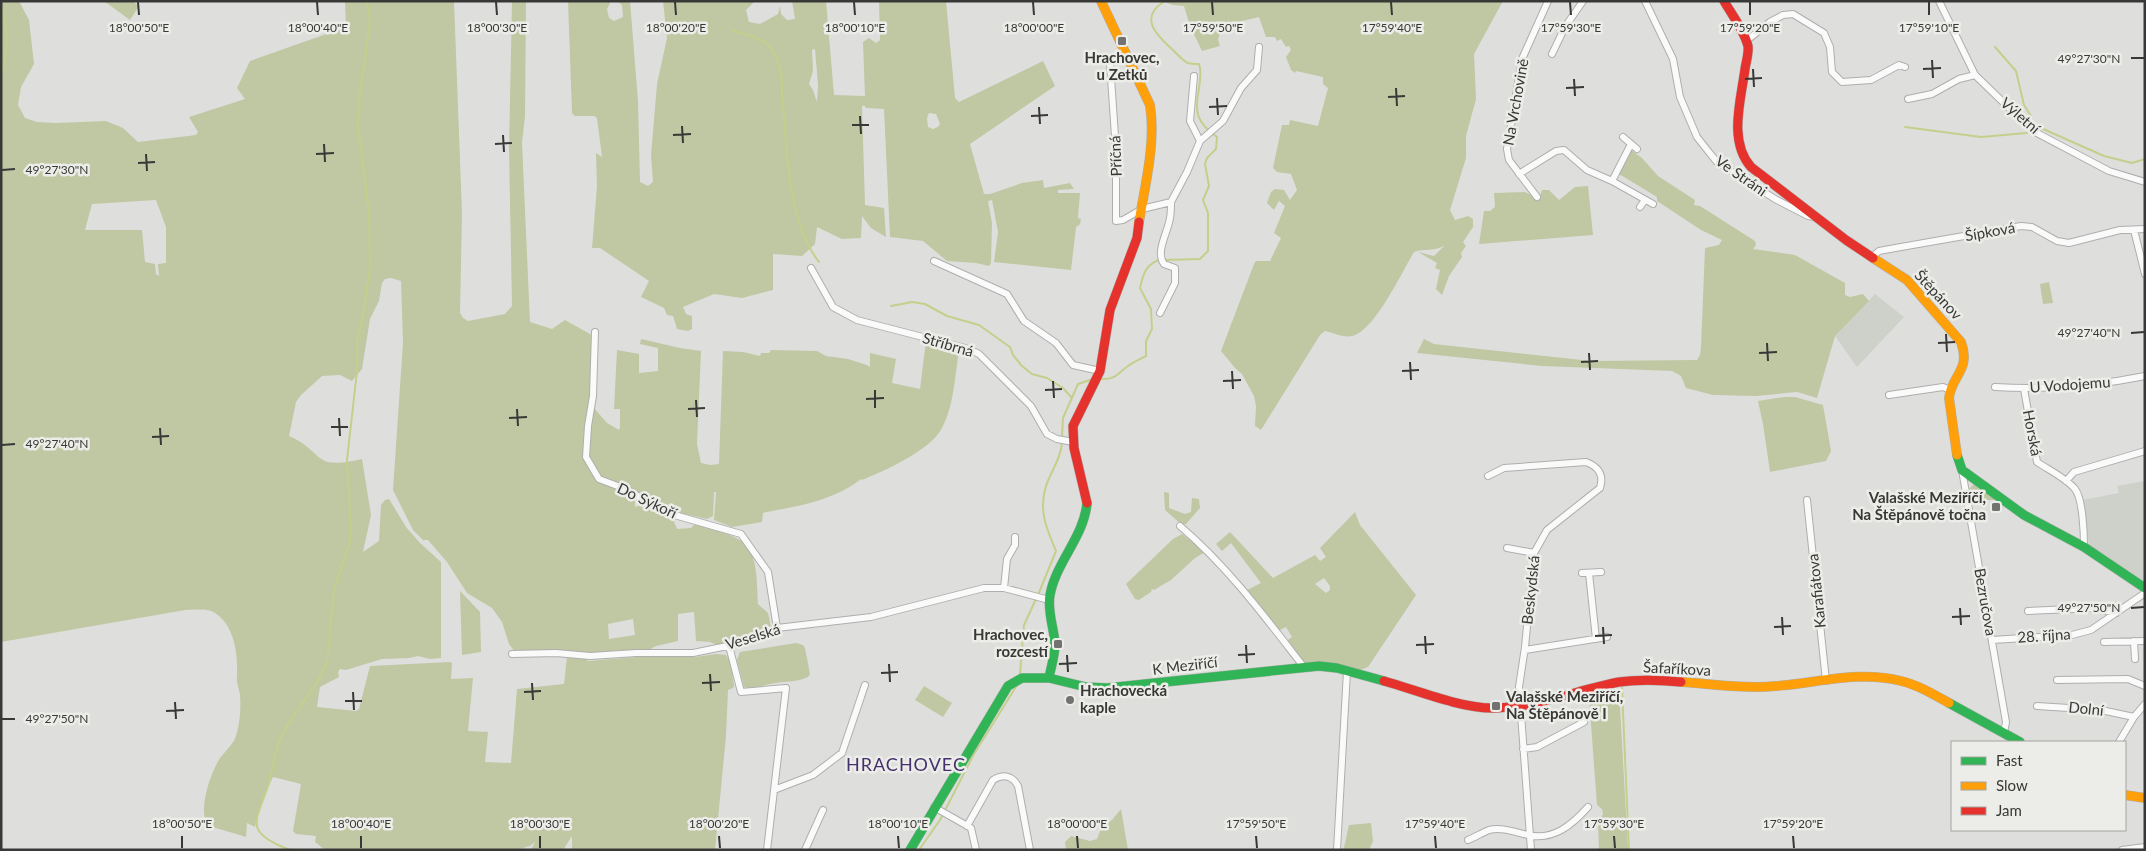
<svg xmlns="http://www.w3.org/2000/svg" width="2146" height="851" viewBox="0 0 2146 851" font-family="Lato,sans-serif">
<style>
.built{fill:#ced1c9}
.green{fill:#c0c7a3;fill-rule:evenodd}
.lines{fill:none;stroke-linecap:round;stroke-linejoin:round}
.stream{stroke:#c4cf8b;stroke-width:2}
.street-casing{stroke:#aeafad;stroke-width:8}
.fast-casing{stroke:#aeafad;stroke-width:10}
.slow-casing{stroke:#aeafad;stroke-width:10}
.jam-casing{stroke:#aeafad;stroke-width:10}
.street{stroke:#fafafa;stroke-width:6}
.fast{stroke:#30b455;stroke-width:9}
.slow{stroke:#ff9f0a;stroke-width:9}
.jam{stroke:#e5322d;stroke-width:9}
.ticks{fill:none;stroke:#383836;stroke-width:2}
.poi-dot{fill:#727270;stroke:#ecede8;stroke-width:2}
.labels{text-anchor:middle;stroke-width:5;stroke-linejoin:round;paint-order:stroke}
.poi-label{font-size:15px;font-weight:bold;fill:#383836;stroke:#ecede8;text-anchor:end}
.street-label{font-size:15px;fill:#383836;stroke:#ecede8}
.quarter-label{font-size:18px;letter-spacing:1px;fill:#45316d;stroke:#ecede8}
.ticks-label{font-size:12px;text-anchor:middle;fill:#383836;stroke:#ecede8;stroke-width:5;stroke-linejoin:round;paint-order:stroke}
</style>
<rect width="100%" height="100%" fill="#dedfdc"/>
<path class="built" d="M1875 294 1904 317 1857 367 1835 336Z
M2145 481V582L2089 545 2082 500 2119 493 2117 486Z"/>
<path class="green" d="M1 1H19L29 20 34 64 21 87 18 105 25 118 37 122 55 123 106 121 123 128 138 142 196 135 198 132 189 117 245 99 237 88 250 61 346 27 345 1H454L462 213 460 313 463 318 468 321 505 314 512 306 509 149 512 1H526L525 116 522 143 530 322 552 329 565 320 590 334 594 340 593 407 607 423 619 430 620 427V409H614L617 350 639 354V373L658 371V348L640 344 641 339 680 348 701 351 697 444 701 463 710 465 719 464 723 351 743 352 760 356 761 353H769L771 350 817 351 826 356 848 359 867 365 870 367V353L896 359 892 383 920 389 926 341 959 350C955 375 954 406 942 428 931 450 884 471 862 480L861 479C835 500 799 506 767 512L763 513 762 522 732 527 714 520 716 492H714L713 516 707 519 663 509 635 493V507L641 505 673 519 677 529 691 528 695 524C754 540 756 544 758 604L768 613 771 627 768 630 743 640 719 646 710 642 696 641 694 612 678 614V641L656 646 647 651 617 650 599 654 515 652 509 644 502 622 492 608 467 593 447 562 428 540H423L413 530 393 490 403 342 401 281 391 278 385 279 382 283 379 301 370 319 362 369 352 381 340 375 322 376 301 395 296 402 289 436C326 452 310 471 362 459L371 515 363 552 379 541 381 505 385 500 389 499 406 527 420 543 441 562V658L430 659 418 656 409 658 382 659 346 670 340 669 338 672 339 677 320 687 317 707 356 711 359 709 370 666 450 662 452 663 451 679 473 678 468 731 488 732 485 762 511 763 517 689 564 684 567 657 585 658 588 661 637 657H695L716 654 726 655 730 661 734 686 733 688 728 690 726 736 715 850H572V836L563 850H531L535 842 530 846 516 850H325L315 842 316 836 296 834 293 831 301 784 273 777C265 794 258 809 255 827L247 823 246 837C239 834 208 827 207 824 198 808 211 772 220 758 225 751 233 745 236 736 240 724 241 708 240 695 239 688 236 682 237 676 238 655 235 626 215 613 208 608 194 610 185 610L1 642ZM156 200 166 227V263L158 264 159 276 156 274 155 264 145 262 142 230H85L92 204ZM633 619 635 635 609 639 608 624Z
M104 1H132L139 6 130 20Z
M568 1H611L607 9 609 18 614 21 623 17 622 5 617 1H630L638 101 640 182 648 186 653 182 651 155 657 84 667 38 663 1H755L746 10 749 22 760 24 778 14 780 6 781 14 787 20 795 19 792 1H826L834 95 865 96 863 42 869 38 876 43 880 40 879 1H946L955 98 959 102 1043 61 1055 86 970 144 984 194H990L1022 183 1043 180 1044 188 1070 183 1074 189 1058 190V193H1080L1078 218 1081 219 1080 224 1076 227 1071 270 994 262 998 232 992 200 988 201 992 223 991 263 989 266 976 263 947 261 923 241 890 237 884 109 866 108 864 105 862 107 865 205 884 208 886 237 871 228 862 216 861 238 842 239 817 227 815 244 802 256 773 254V290L742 298 714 294 683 307 686 314 692 316V329L688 331 677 329 673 316 667 315 664 308 641 297 649 281 600 248H592L597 186 596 153 602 157 597 118 594 116H575L572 113ZM815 49 818 85 817 102 813 90 809 84 813 71 812 50ZM929 113 936 114 940 124 938 127 933 129 928 127 927 118Z
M1162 1H1503L1474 54 1476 99 1466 136V158L1450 210 1455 220 1468 216 1473 219V227L1463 242 1466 246 1461 253 1462 257 1449 276 1442 295 1436 289 1440 270 1435 268 1437 263 1418 252 1434 256 1444 246C1432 252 1425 248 1414 252 1402 272 1374 332 1352 336 1343 338 1334 333 1325 331L1320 335 1261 430 1255 426 1256 406 1254 396 1242 374 1236 369 1221 351 1254 264 1256 261H1270L1281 238 1274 233 1285 206 1279 201 1274 210 1267 203 1271 192 1275 189 1284 190 1290 200 1297 190 1291 174 1277 172 1273 168 1282 125H1289L1290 120 1318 126 1328 88 1323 84V77L1296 71 1295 73 1291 70 1286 57 1291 50 1289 46 1286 47 1281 39 1277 41 1275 37H1266L1259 17 1238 22 1239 25 1221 31 1218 39 1220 46 1202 51 1190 26 1184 6 1173 5Z
M1631 150 1642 158 1658 176 1695 200 1694 205 1700 206 1755 241 1756 245 1753 249 1795 255 1845 283V295L1850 297 1863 294 1869 301 1835 336 1817 398 1797 392 1756 396 1713 395 1686 388 1681 376 1672 371 1542 366 1417 353 1424 339 1434 344 1591 361 1697 360 1700 355 1701 347 1705 248 1719 245 1722 240 1701 230 1657 201V197L1619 174Z
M1588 186 1593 235 1479 244 1484 211H1490L1495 207 1494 193 1525 192 1539 199 1542 190H1549L1559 200 1575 187Z
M2049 282 2053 303 2043 304 2040 284Z
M1784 397H1795L1823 405 1831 451 1826 461 1770 472 1763 424 1758 401Z
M1974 484 1997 500H1976L1972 498 1969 489Z
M1164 492 1169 493V508L1185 514 1191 512 1192 498 1199 499 1200 508 1186 524 1182 525 1165 510Z
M1355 512 1360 525 1416 595 1368 667 1360 670 1340 665 1301 663 1285 642 1292 637 1286 627 1278 631 1247 590 1261 583 1231 543 1222 551 1216 544 1230 532 1273 578 1315 555 1320 561 1326 557 1320 548ZM1324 578 1330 586V590L1326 593 1315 584Z
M1182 534 1205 552 1195 558 1171 580 1154 590 1152 589 1151 592 1139 600 1135 599 1126 584 1173 539Z
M460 591 480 612 481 652 462 655Z
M796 643 803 645 805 648 810 674 808 677C798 682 787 681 776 683 765 684 755 690 744 687L737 660 740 652Z
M924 686 952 703 943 717 915 700Z
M1613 693 1619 698 1620 707 1628 850H1599L1598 822 1603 814 1602 809 1597 805 1589 697Z
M1121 809 1128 850H1066L1065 842 1071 836 1090 841 1097 839 1102 826 1112 820Z
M1371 823 1373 841 1369 850H1343C1346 842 1347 832 1349 825Z"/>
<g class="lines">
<path class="stream" d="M1 8C10 30 7 55 1 77
M732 30C740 33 761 38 766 43 779 55 783 75 782 92 787 143 786 220 819 262
M1995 47 2016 71 2024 105 2031 116
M1905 127 1981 137 2027 133
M2041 128 2104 156 2132 163 2145 159
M1 191V202
M1164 260 1200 259 1208 251V213L1203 200 1209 186 1205 164 1207 158 1216 149 1217 137C1197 123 1194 113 1199 88 1200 80 1202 72 1199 64 1196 64 1191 64 1188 63 1183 61 1177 54 1173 50 1156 35 1138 17 1165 1
M891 306 912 302 925 304 947 316 979 325 1010 347 1013 355 1022 366 1032 374 1047 378 1063 388 1072 398
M1100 379C1116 380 1117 374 1128 366 1133 362 1140 359 1146 356V341L1152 329 1151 309 1140 288C1143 275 1145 265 1159 260
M1062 437 1063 418 1078 384 1093 379
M1038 595 1056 551C1047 530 1038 510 1046 486 1051 471 1061 459 1062 442
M328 654 334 589 349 545 351 531 347 460 357 371V342L364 311 370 266 369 213 358 127 360 92 370 23 367 1
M1020 674 1024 625 1036 599
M1622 688 1629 850
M290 850C241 831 257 821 269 783 273 769 274 755 279 742 288 717 324 682 327 659
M919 850 940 820 974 754 1019 682"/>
<g class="street-casing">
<path id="street" d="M1645 1 1673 59 1680 97 1697 137 1708 151 1717 162 1775 199 1808 216 1815 217
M1939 1 1975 75 2033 131 2109 171 2145 182
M1746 41 1770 22 1783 15 1793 14 1824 33 1830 47 1832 72 1842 82 1871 80 1899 65 1905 67
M1552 54 1565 27 1583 1
M1110 63 1116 151V221L1123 220 1142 209 1171 202 1187 172 1200 141 1223 121 1241 88 1257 70 1259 47
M1194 76 1190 121 1200 141
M1908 99 1932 94 1959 79 1975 75
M1623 137 1637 149
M1519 174 1556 151 1564 150 1587 170 1612 181 1653 204
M1612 181 1631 144
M1537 197 1509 160 1507 149 1522 59 1548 1
M1640 207 1645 200
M2134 230 2145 274
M1872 257 1879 251 1901 247 2021 226 2032 227 2057 241 2069 243 2120 230 2145 229
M934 261 1007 294 1024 321 1056 343 1073 365 1100 371
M811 268 833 307 857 320 969 349 979 354 1031 406 1047 434 1057 439 1073 442
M1160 313 1175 283V268L1164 264C1155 252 1168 232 1170 218 1171 213 1171 207 1171 202
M595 332 593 396 588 426 586 457 599 479 628 490 664 512 741 534 768 572 777 628
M1995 387C2045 390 2096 386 2145 376
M2024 389 2037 462C2049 470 2066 478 2075 489 2083 499 2084 535 2084 547
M1889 395 1943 387 1950 390
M1962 470 2006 722 2004 733
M1488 476 1504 468 1586 462C1599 467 1604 475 1600 488L1547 530 1534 553 1525 647 1519 687 1531 850
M2066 481 2074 472 2145 451
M1807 500 1826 681
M1180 526C1228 567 1265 617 1303 666
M1507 548 1534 553
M1582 573 1601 572
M1589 573 1596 639
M1004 588 1007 559 1015 545V537
M2028 611 2094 608 2116 613
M1992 640 2072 635 2091 630 2145 593
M2134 641 2135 659
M2104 642 2145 641
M729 646 741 692 786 688 767 850
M1525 650 1607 637
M512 654 556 653 590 656 636 653H693L737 644 777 628 871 617 984 588H1004L1049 600
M2057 680 2128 679 2145 686
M2037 706 2101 710 2134 717
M2119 742 2134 717 2145 704
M1523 749 1537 747 1584 722
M774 790 813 775 842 753 865 685
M934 807 971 828 976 850
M967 826 993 780C1003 774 1012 775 1018 786L1030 850
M1468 840C1475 837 1482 833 1489 830 1502 827 1515 832 1528 835 1553 841 1572 825 1588 807
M805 850 823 810
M1337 850 1347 671
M2122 850 2145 847"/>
</g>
<g class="fast-casing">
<path id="fast" d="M1957 455 1962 470 2024 515 2084 547 2145 588
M1049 678 1086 687 1107 688 1319 666 1337 668 1384 681
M1949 703 2020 742
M910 850 1008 686 1022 678H1049C1051 667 1055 655 1055 644 1054 628 1047 611 1050 595 1056 562 1084 537 1087 503"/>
</g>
<g class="slow-casing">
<path id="slow" d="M1101 1 1150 105C1156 143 1145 185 1139 222
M1873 258 1907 280 1961 342C1971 371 1952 374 1949 398L1957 455
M1681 682C1712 684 1744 689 1776 686 1817 683 1860 670 1901 681 1918 685 1933 694 1949 703
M2125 795 2145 798"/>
</g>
<g class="jam-casing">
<path id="jam" d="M1724 1C1732 15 1744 30 1748 46 1749 53 1746 62 1745 69 1741 100 1728 141 1751 167L1846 240 1873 258
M1087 503 1074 448 1073 426 1100 371 1110 310 1137 238 1139 222
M1384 681C1416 690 1460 708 1492 708 1536 708 1577 690 1619 682 1640 679 1661 680 1681 682"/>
</g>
<use href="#street" class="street"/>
<use href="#fast" class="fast"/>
<use href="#slow" class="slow"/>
<use href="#jam" class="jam"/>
</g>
<path class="ticks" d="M138 2 139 15M317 2 318 15M496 2 497 15M675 2 676 15M854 2 855 15M1033 2 1034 15M1212 2 1213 15M1391 2 1392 15M1570 2 1571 15M1750 2V15M1929 2V15M2131 58H2144M1932 60 1933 78M1753 69 1754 87M1923 69 1941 68M1574 79 1575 96M1745 79 1762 78M1396 88 1397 106M1566 88 1584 87M1388 97 1405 96M1217 98 1218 115M1039 107 1040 124M1209 107 1227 106M860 116 861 134M1031 116 1048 115M852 125H869M682 126 683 143M503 135 504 152M673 135 691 134M324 144 325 162M495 144 512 143M146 154 147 171M316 154 334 153M138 163 155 162M2 170 15 169M2131 333 2144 332M1946 334 1947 352M1767 343 1768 361M1938 343 1955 342M1589 353 1590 370M1759 353 1777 352M1410 362 1411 380M1581 362 1598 361M1232 371 1233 389M1402 371 1419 370M1053 381 1054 398M1223 381 1241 380M875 390V408M1045 390 1062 389M866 399 884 398M696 400 697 417M517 409 518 426M688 409 705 408M339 418 340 436M509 418 527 417M331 427H348M160 428 161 445M152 437 169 436M2 445 15 444M1960 608 1961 625M2131 608 2144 607M1782 617 1783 635M1952 617 1970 616M1603 627 1604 644M1774 627 1791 626M1425 636 1426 654M1595 636 1612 635M1246 645 1247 663M1416 645 1434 644M1067 655 1068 672M1238 655 1255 654M889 664 890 682M1059 664 1077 663M881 673 898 672M710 674 711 691M532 683 533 700M702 683 720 682M353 692 354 710M524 692 541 691M345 701H362M175 702 176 719M166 711 184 710M2 719H15M182 836V848M361 836V848M540 836V848M719 836 720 848M898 836 899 848M1077 836 1078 848M1256 836 1257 848M1435 836 1436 848M1614 836 1615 848M1793 836 1794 848"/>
<g class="poi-dot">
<rect x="1117" y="36" width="10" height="10" rx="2.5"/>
<rect x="1991" y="502" width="10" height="10" rx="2.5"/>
<rect x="1053" y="639" width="10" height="10" rx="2.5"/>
<circle cx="1070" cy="700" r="5"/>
<rect x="1491" y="701" width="10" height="10" rx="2.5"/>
</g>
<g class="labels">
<g class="poi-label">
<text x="1122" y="63" text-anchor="middle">Hrachovec,<tspan x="1122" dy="17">u Zetků</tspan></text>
<text x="1986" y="503">Valašské Meziříčí,<tspan x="1986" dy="17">Na Štěpánově točna</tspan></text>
<text x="1048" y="640">Hrachovec,<tspan x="1048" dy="17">rozcestí</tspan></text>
<text x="1080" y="696" text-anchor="start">Hrachovecká<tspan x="1080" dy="17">kaple</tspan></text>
<text x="1506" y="702" text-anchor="start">Valašské Meziříčí,<tspan x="1506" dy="17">Na Štěpánově I</tspan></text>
</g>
<g class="street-label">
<text transform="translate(1516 102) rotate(-80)" y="5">Na Vrchovině</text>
<text transform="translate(2020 116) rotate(41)" y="5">Výletní</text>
<text transform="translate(1116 156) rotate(-92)" y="5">Příčná</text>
<text transform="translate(1741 176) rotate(35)" y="5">Ve Stráni</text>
<text transform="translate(1990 232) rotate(-10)" y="5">Šípková</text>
<text transform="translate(1938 295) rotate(47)" y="5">Štěpánov</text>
<text transform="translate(948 345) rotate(16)" y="5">Stříbrná</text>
<text transform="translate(2070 385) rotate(-4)" y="5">U Vodojemu</text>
<text transform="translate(2032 433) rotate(79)" y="5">Horská</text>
<text transform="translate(647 501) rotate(25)" y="5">Do Sýkoří</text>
<text transform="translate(1531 590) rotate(-84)" y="5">Beskydská</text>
<text transform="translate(1817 591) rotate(-96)" y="5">Karafiátova</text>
<text transform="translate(1985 602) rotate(80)" y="5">Bezručova</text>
<text transform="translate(2044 636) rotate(-4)" y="5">28. října</text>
<text transform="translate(753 637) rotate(-17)" y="5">Veselská</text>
<text transform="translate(1185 666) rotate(-7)" y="5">K Meziříčí</text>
<text transform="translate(1677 669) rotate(3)" y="5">Šafaříkova</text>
<text transform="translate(2086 709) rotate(6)" y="5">Dolní</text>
</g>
<g class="quarter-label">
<text x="906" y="771">HRACHOVEC</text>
</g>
</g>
<g class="ticks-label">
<text x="1034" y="32">18°00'00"E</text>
<text x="1213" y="32">17°59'50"E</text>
<text x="139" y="32">18°00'50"E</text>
<text x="318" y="32">18°00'40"E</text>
<text x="497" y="32">18°00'30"E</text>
<text x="676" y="32">18°00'20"E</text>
<text x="855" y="32">18°00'10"E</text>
<text x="1392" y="32">17°59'40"E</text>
<text x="1571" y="32">17°59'30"E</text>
<text x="1750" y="32">17°59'20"E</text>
<text x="1929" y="32">17°59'10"E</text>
<text x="2089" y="63">49°27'30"N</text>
<text x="57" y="174">49°27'30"N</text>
<text x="2089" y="337">49°27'40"N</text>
<text x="57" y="448">49°27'40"N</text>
<text x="2089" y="612">49°27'50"N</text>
<text x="57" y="723">49°27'50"N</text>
<text x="182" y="828">18°00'50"E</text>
<text x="361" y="828">18°00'40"E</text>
<text x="540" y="828">18°00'30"E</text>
<text x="719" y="828">18°00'20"E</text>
<text x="898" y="828">18°00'10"E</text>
<text x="1077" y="828">18°00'00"E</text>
<text x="1256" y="828">17°59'50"E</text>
<text x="1435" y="828">17°59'40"E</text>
<text x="1614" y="828">17°59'30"E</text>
<text x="1793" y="828">17°59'20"E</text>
</g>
<rect width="2146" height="851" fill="none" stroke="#383836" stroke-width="5"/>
<rect x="1951" y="741" width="175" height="90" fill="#ecede8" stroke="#a4a5a1"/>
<rect x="1961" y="757" width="25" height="8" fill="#30b455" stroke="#a4a5a1"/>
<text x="1996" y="766" font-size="15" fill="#383836">Fast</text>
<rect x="1961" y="782" width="25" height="8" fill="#ff9f0a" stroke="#a4a5a1"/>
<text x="1996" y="791" font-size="15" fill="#383836">Slow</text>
<rect x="1961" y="807" width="25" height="8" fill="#e5322d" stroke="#a4a5a1"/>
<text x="1996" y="816" font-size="15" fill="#383836">Jam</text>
</svg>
